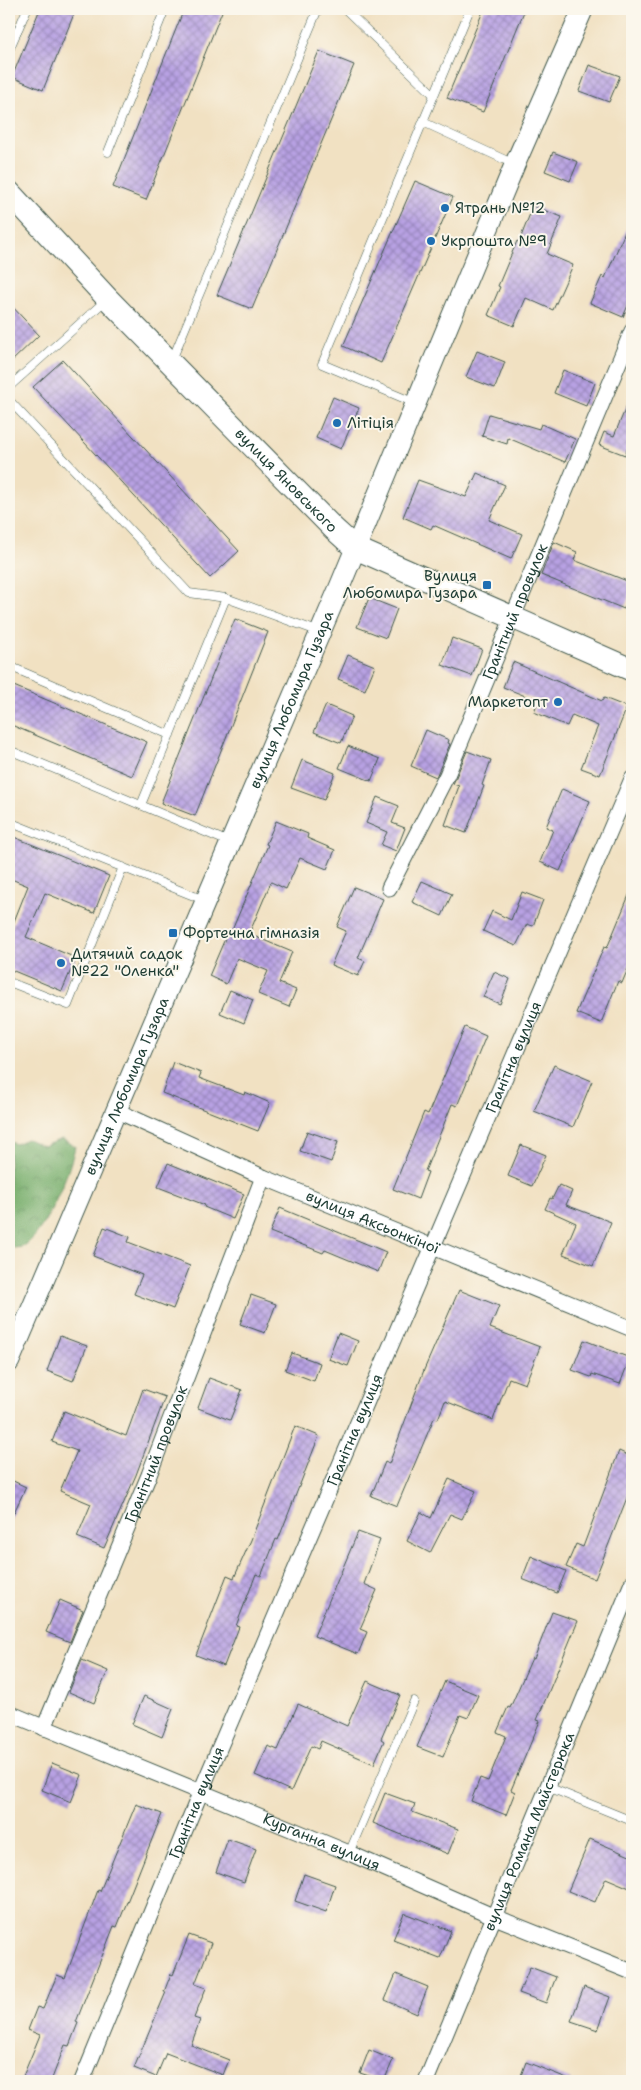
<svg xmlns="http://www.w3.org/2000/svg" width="641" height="2090" viewBox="0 0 641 2090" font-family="'Shantell Sans',sans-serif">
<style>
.forest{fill:url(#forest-crowns);stroke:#4b7650}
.building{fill:url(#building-cross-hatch)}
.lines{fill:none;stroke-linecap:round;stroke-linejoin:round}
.service-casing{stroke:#3e5649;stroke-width:9}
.minor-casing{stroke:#3e5649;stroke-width:17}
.tertiary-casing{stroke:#3e5649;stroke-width:22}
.secondary-casing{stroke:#3e5649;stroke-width:24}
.service{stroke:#fff;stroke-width:8}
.minor{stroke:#fff;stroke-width:15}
.tertiary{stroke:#fff;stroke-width:20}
.secondary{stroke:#fff;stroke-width:22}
.poi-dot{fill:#1f6fb2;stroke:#fbf7ec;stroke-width:2}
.labels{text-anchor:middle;stroke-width:4;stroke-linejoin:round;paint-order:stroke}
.poi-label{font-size:15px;fill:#1f3d34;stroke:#fbf7ec;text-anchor:start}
.street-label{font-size:15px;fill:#1f3d34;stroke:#fbf7ec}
</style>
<defs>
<pattern id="forest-crowns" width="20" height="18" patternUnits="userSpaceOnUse" patternTransform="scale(1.25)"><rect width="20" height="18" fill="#77ae6c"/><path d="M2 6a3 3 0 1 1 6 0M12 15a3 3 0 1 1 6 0" fill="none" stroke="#618f5a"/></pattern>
<pattern id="building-cross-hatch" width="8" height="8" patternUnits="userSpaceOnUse" patternTransform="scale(1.25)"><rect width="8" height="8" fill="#b8a1e3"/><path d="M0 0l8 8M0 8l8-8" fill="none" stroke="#9584b9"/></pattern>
</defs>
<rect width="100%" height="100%" fill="#fbf7ec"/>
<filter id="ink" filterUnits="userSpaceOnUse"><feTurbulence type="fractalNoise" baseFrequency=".02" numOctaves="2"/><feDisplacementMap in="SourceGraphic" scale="10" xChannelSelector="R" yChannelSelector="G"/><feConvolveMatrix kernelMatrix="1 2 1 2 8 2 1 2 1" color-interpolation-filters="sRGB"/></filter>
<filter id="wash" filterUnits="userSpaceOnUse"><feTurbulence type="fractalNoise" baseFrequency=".0096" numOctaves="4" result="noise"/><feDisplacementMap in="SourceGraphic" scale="20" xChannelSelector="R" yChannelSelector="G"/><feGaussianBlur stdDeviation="1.12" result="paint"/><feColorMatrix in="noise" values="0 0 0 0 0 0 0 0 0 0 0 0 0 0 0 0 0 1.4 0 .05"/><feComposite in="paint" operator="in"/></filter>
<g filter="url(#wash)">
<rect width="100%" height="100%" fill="#f1e1c2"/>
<path class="forest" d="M27 1139 43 1146 62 1139 75 1146C71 1170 45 1233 24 1246 20 1248 13 1248 9 1248V1141L15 1144Z"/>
<g id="blocks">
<path class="building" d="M40 9H76L43 90 12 77Z
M184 9H223L146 200 113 187Z
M484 9H525L483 112 447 98Z
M319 51 354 65 252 309 217 295Z
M589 65 620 76 609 102 579 91Z
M553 152 578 162 570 181 545 171Z
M415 181 453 197 381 363 343 346Z
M533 206 562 217 547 254 573 265 553 310 526 298 514 326 488 315 500 287 498 286 517 241 519 242Z
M632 216V296L623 317 590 303 602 276 605 278Z
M9 303 39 335 9 364Z
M477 351 505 362 495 388 466 377Z
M63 360 239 551 210 578 33 387Z
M563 370 595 383 586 406 554 393Z
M632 393V436L625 455 599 445 604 432 614 436Z
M333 397 359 408 341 449 316 438Z
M489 414 539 429 541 424 575 439 565 462 508 438 507 444 482 436Z
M477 473 505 485 489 520 522 534 511 559 433 525 431 529 403 517 418 480 466 497Z
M554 542 577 552 574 560 632 583V589L624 609 541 575Z
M369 598 397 609 386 638 357 627Z
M235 619 268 632 195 816 161 803Z
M452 638 482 649 472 676 442 665Z
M348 655 375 666 365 690 338 679Z
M513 662 602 701 604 698 627 707 600 775 581 768 598 726 572 715 567 726 534 712 538 701 503 687Z
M9 684 147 742 132 776 9 724Z
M326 705 352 716 341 743 314 732Z
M426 730 449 740 448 743 450 744 436 777 411 766Z
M348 746 380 759 371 781 339 768Z
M467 751 491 760 482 785 484 786 466 833 445 825 459 786 453 784Z
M302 760 335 773 324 800 291 788Z
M562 789 590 801 560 871 540 862 553 830 546 827Z
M377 797 399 806 392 823 405 828 396 851 381 845 387 832 366 823Z
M276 821 308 834 307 838 335 850 327 869 300 858 286 889 271 882 249 934 292 952 279 983 296 990 289 1007 258 994 268 971 237 958 226 984 209 976 227 934 230 935 268 845 266 844Z
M9 835 109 876 94 913 45 893 26 937 76 958 62 991 9 969V934L28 886 9 878Z
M422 881 452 894 442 916 412 902Z
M354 887 383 899 358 958 365 961 358 976 331 965 346 931 337 927Z
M632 888V959L622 983 618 981 601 1023 576 1013 604 947 607 948Z
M522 892 543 900 533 926 527 924 516 946 483 931 492 911 511 920Z
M494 972 510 979 500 1004 483 997Z
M230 990 253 1000 244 1023 220 1013Z
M465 1027 486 1036 457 1106 452 1104 425 1171 428 1172 418 1199 393 1189 424 1112 428 1114Z
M173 1062 201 1073 199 1078 244 1095 245 1092 270 1103 258 1131 162 1093Z
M554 1065 592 1081 573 1127 534 1111Z
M307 1131 338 1142 331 1162 300 1151Z
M521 1145 546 1155 532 1186 508 1176Z
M168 1163 244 1194 233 1219 204 1207 205 1205 158 1187Z
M559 1185 572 1191 566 1205 611 1222 593 1266 563 1254 576 1223 545 1209 550 1198 552 1199Z
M280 1208 386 1252 378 1272 325 1250 323 1253 270 1232Z
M104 1227 130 1237 128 1242 190 1266 173 1309 134 1294 142 1275 93 1256Z
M459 1290 499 1306 490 1328 540 1347 525 1384 509 1378 493 1420 445 1401 438 1419 434 1418 397 1506 371 1496 385 1462 389 1464 424 1370Z
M251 1295 276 1304 265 1333 240 1324Z
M338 1333 358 1341 348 1366 328 1359Z
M60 1336 87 1346 73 1381 47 1371Z
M584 1340 630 1358 620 1384 592 1374 591 1377 572 1370Z
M292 1353 320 1363 314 1381 285 1370Z
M209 1378 242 1390 230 1420 198 1408Z
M143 1389 165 1397 136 1475 104 1548 77 1537 91 1504 60 1491 77 1451 52 1442 64 1411 126 1436Z
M295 1426 319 1436 278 1540 276 1539 261 1576 256 1574 236 1626 239 1627 224 1666 196 1655 227 1575 234 1578 251 1540Z
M619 1451 632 1457V1485L595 1579 566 1567 576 1544 583 1547Z
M9 1479 26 1487 9 1523Z
M449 1479 476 1491 462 1519 450 1514 430 1553 407 1541 421 1512 431 1518Z
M358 1532 380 1540 364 1584 377 1590 360 1629 367 1632 358 1654 314 1636Z
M531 1556 566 1571 557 1593 522 1579Z
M60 1600 83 1610 70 1642 46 1632Z
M552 1612 578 1621 537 1720 540 1721 511 1790 515 1792 506 1815 471 1801 480 1778 488 1781 506 1736 497 1732 508 1707 510 1708 532 1658 534 1659Z
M82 1660 108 1671 94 1703 69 1692Z
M367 1681 400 1695 381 1739 384 1741 374 1764 321 1741 318 1749 311 1746 291 1791 255 1775 268 1746 278 1750 298 1704 347 1726Z
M445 1681 478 1695 468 1718 460 1715 443 1757 417 1747Z
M144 1696 173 1709 162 1737 132 1724Z
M52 1763 82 1775 71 1802 42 1790Z
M385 1793 415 1804 412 1812 458 1829 448 1854 373 1823Z
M136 1804 162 1814 117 1927 114 1926 76 2022 78 2023 69 2046 65 2045 51 2081H21L40 2035 28 2030 37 2007 43 2009 57 1975 65 1978 98 1890 100 1891Z
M228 1839 256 1849 244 1882 216 1872Z
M590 1839 632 1857V1889L606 1878 595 1902 568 1891Z
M304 1874 335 1885 326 1912 295 1901Z
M404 1913 451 1931 440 1958 393 1940Z
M189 1935 211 1943 195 1984 206 1988 194 2018 200 2020 191 2045 229 2060 223 2075 166 2053 156 2077 134 2068 166 1992H164L171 1974 173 1975Z
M530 1967 556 1977 546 2003 519 1993Z
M396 1974 428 1987 417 2014 385 2000Z
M584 1987 610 1997 598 2030 571 2021Z
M369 2050 393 2060 384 2081 360 2073Z
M526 2062 572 2080V2081H519Z"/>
</g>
</g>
<g filter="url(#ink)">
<use href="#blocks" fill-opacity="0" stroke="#3e5649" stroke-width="1"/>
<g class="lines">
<g class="service-casing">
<path id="service" d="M345 9 434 95
M9 47 10 48 27 9
M423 122 514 164
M108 152 165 9
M172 360 318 9
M9 387 106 300
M9 400 189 593 226 598
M415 403 322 364 470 9
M9 666 170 735
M9 750 229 842
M141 805 226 598 320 632
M9 822 204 900
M9 982 68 1005 123 867
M548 1787 632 1821
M349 1853 414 1701"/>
</g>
<g class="minor-casing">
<g id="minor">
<path id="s1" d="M389 888 447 775 632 331"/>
<path id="s2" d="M115 1110 263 1177 632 1329"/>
<path id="s3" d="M9 1713 349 1853 495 1917 632 1972"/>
<path id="s4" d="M44 1728 149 1475 263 1177"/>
<path id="s5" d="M82 2081 201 1791 632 779"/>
<path id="s6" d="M426 2081 632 1583"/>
</g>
</g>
<g class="tertiary-casing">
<g id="tertiary">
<path id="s7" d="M9 1362 340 586 515 164 583 9"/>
</g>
</g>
<g class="secondary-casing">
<g id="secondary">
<path id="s8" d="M9 192 108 299 334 529 355 548 632 670"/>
</g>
</g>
<use href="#service" class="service"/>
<use href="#minor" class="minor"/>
<use href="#tertiary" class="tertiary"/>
<use href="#secondary" class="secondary"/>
</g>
</g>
<g class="poi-dot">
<circle cx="445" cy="208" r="5"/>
<circle cx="431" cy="241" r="5"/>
<circle cx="337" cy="423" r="5"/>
<rect x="482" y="580" width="10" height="10" rx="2.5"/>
<circle cx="558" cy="702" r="5"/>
<rect x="168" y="928" width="10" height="10" rx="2.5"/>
<circle cx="61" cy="963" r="5"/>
</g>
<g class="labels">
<g class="poi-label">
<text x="455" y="213">Ятрань №12</text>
<text x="441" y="246">Укрпошта №9</text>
<text x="347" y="428">Літіція</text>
<text x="477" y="581" text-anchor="end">Вулиця<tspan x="477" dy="17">Любомира Гузара</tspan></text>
<text x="548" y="707" text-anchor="end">Маркетопт</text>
<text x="183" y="938">Фортечна гімназія</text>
<text x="71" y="959">Дитячий садок<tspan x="71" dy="17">№22 "Оленка"</tspan></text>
</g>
<g class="street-label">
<text dy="5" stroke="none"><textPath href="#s8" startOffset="400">вулиця Яновського</textPath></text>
<text dy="5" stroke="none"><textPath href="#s1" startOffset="304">Гранітний провулок</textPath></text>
<text dy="5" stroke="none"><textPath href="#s7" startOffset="720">вулиця Любомира Гузара</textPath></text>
<text dy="5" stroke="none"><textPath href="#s5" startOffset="1111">Гранітна вулиця</textPath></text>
<text dy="5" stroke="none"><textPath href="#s7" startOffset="300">вулиця Любомира Гузара</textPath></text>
<text dy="5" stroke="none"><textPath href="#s2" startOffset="281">вулиця Аксьонкіної</textPath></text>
<text dy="5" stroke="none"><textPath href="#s5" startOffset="706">Гранітна вулиця</textPath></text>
<text dy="5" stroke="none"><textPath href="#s4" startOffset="296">Гранітний провулок</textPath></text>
<text dy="5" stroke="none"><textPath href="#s5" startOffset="301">Гранітна вулиця</textPath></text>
<text dy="5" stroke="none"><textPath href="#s6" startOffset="270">вулиця Романа Майстерюка</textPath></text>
<text dy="5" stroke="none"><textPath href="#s3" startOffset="338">Курганна вулиця</textPath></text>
</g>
</g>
<rect width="641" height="2090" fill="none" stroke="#fbf7ec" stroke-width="30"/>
</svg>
